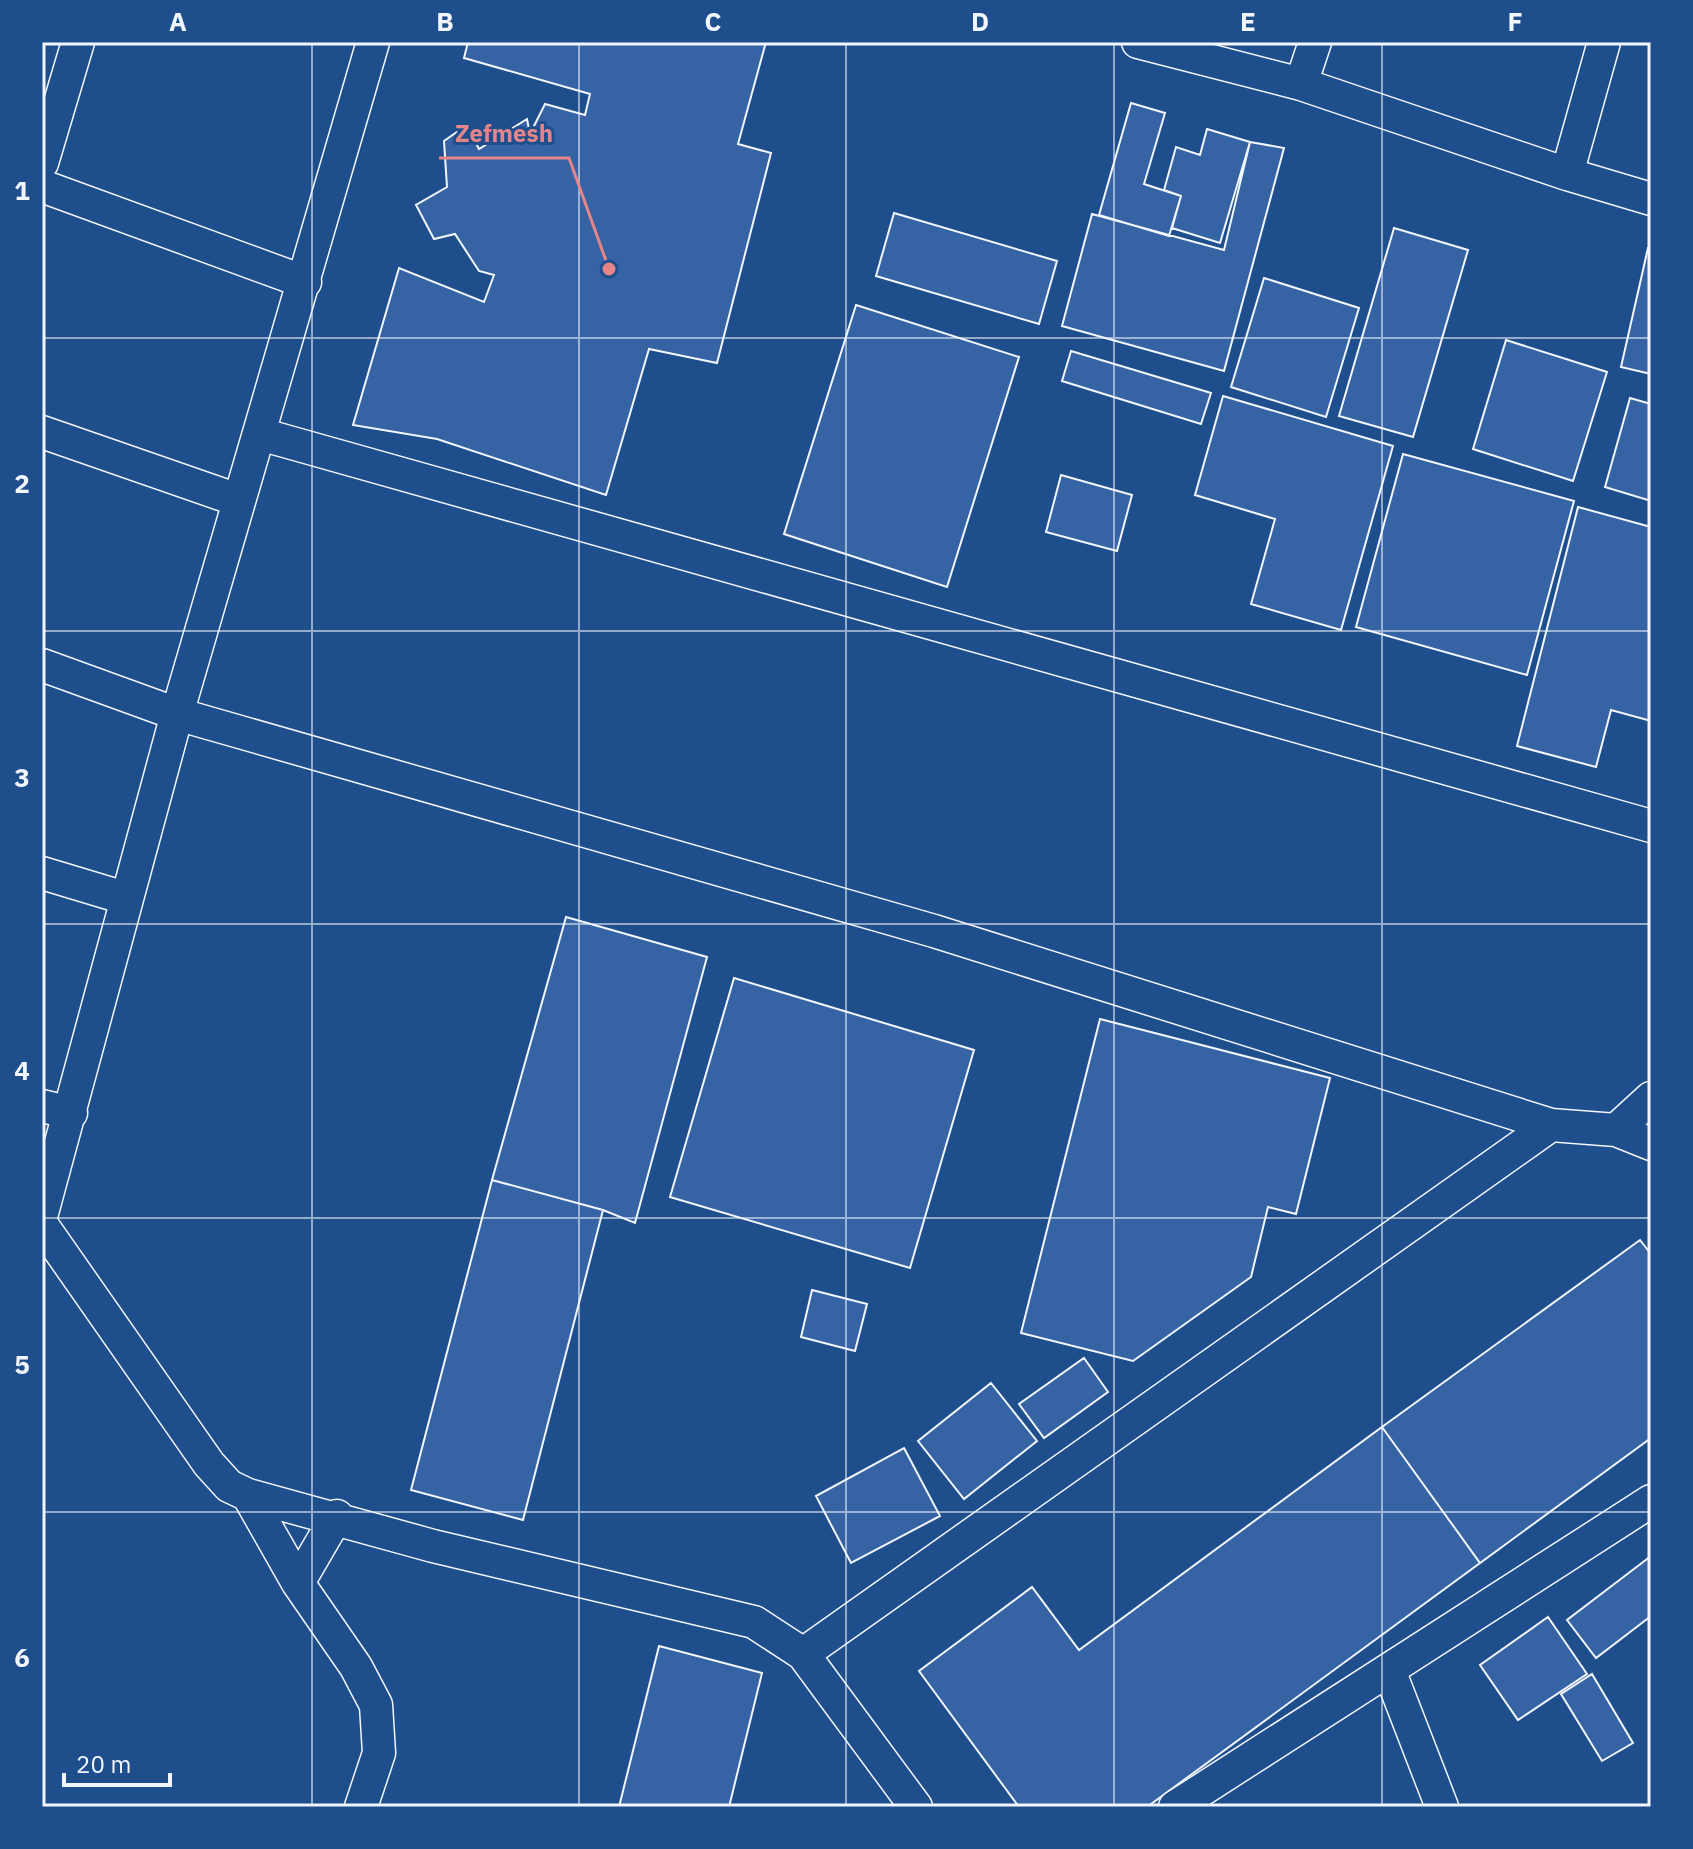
<svg xmlns="http://www.w3.org/2000/svg" width="1693" height="1849" viewBox="0 0 1693 1849" font-family="'IBM Plex Sans',sans-serif">
<style>
.building{fill:#3563a3;stroke:#f2f6ff;stroke-width:2}
.lines{fill:none;stroke-linecap:round;stroke-linejoin:round}
.minor-casing{stroke:#f2f6ff;stroke-width:35}
.minor{stroke:#1f4e8c;stroke-width:32}
.grid{fill:none;stroke:#f2f6ff;stroke-width:2;stroke-opacity:0.55}
.leader{fill:none;stroke:#e38589;stroke-width:3}
.callout-dot{fill:#e38589;stroke:#1f4e8c;stroke-width:3}
.callout-label{font-size:24px;text-anchor:middle;font-weight:bold;fill:#e38589;stroke:#1f4e8c;stroke-width:6;stroke-linejoin:round;paint-order:stroke}
.neatline{fill:none;stroke:#f2f6ff;stroke-width:3}
.grid-label{font-size:26px;text-anchor:middle;font-weight:bold;fill:#f2f6ff}
</style>
<rect width="100%" height="100%" fill="#1f4e8c"/>
<path class="building" d="M468 42H766L738 144 771 153 717 363 649 349 606 495 437 439 353 425 399 268 484 302 494 275 479 271 455 234 434 239 416 205 447 187 444 141 467 125 479 149 527 119 530 134 545 104 585 115 590 94 464 58Z
M1131 103 1165 113 1144 184 1181 196 1169 236 1099 215Z
M1207 129 1250 142 1220 243 1172 228 1181 196 1164 190 1176 147 1200 155Z
M1250 142 1284 148 1224 371 1062 326 1092 214 1224 250Z
M894 213 1057 261 1039 324 876 276Z
M1394 228 1468 250 1413 437 1339 416Z
M1648 248H1651V374L1621 367Z
M1264 278 1359 308 1326 417 1231 387Z
M856 305 1019 357 947 587 784 534Z
M1506 340 1607 372 1573 481 1473 449Z
M1071 351 1211 393 1201 424 1062 381Z
M1223 396 1393 446 1341 630 1251 604 1275 519 1195 495Z
M1630 398 1651 404V501L1605 487Z
M1403 454 1574 501 1527 675 1356 627Z
M1061 475 1132 495 1117 551 1046 532Z
M1578 507 1651 527V721L1611 710 1596 767 1517 746Z
M566 917 707 957 635 1223 603 1210 492 1180Z
M734 978 974 1050 910 1268 670 1197Z
M1100 1019 1330 1078 1296 1214 1268 1207 1251 1277 1133 1361 1021 1333Z
M492 1180 603 1210 523 1520 411 1490Z
M1640 1240 1651 1254V1438L1480 1563 1382 1427Z
M812 1290 867 1304 855 1351 801 1337Z
M1084 1358 1108 1392 1044 1438 1019 1404Z
M991 1383 1037 1441 964 1499 918 1441Z
M1382 1427 1480 1563 1147 1807H1019L919 1671 1032 1587 1079 1650Z
M904 1448 940 1516 851 1563 816 1496Z
M1651 1556V1616L1596 1658 1567 1620Z
M1548 1617 1587 1674 1518 1720 1480 1665Z
M659 1646 762 1673 729 1807H619Z
M1592 1674 1633 1743 1602 1761 1561 1694Z"/>
<g class="lines">
<g class="minor-casing">
<path id="minor" d="M1138 42 1301 84 1567 174 1651 199
M1301 84 1315 42
M42 163 78 42
M1567 174 1604 42
M42 186 305 282
M42 432 238 500
M260 434 1651 826
M42 665 177 714 934 931 1551 1125 1616 1130 1651 1144
M42 873 125 898
M42 1106 71 1113
M1616 1130 1651 1098
M42 1213 177 714 373 42
M42 1225 209 1464 229 1486 248 1495 433 1546 754 1622 803 1654 916 1807
M248 1495 298 1583 356 1667 376 1705 379 1753 361 1807
M298 1583 337 1516
M803 1654 1551 1125
M1389 1670 1442 1807
M1175 1807 1651 1501"/>
</g>
<use href="#minor" class="minor"/>
</g>
<path class="grid" d="M312 42V1807M579 42V1807M846 42V1807M1114 42V1807M1382 42V1807M42 338H1651M42 631H1651M42 924H1651M42 1218H1651M42 1512H1651"/>
<path class="leader" d="M609 269L569 158H439"/>
<circle class="callout-dot" cx="609" cy="269" r="8"/>
<g class="callout-label">
<text x="504" y="142">Zefmesh</text>
</g>
<rect width="1693" height="1849" fill="none" stroke="#1f4e8c" stroke-width="88"/>
<path d="M64 1773v12h106v-12" fill="none" stroke="#f2f6ff" stroke-width="4"/>
<text x="76" y="1773" font-size="24" fill="#f2f6ff" stroke="#1f4e8c" stroke-width="6" paint-order="stroke">20 m</text>
<rect x="44" y="44" width="1605" height="1761" class="neatline"/>
<g class="grid-label">
<text x="178" y="31">A</text>
<text x="445" y="31">B</text>
<text x="713" y="31">C</text>
<text x="980" y="31">D</text>
<text x="1248" y="31">E</text>
<text x="1515" y="31">F</text>
<text x="22" y="200">1</text>
<text x="22" y="493">2</text>
<text x="22" y="787">3</text>
<text x="22" y="1080">4</text>
<text x="22" y="1374">5</text>
<text x="22" y="1667">6</text>
</g>
</svg>
